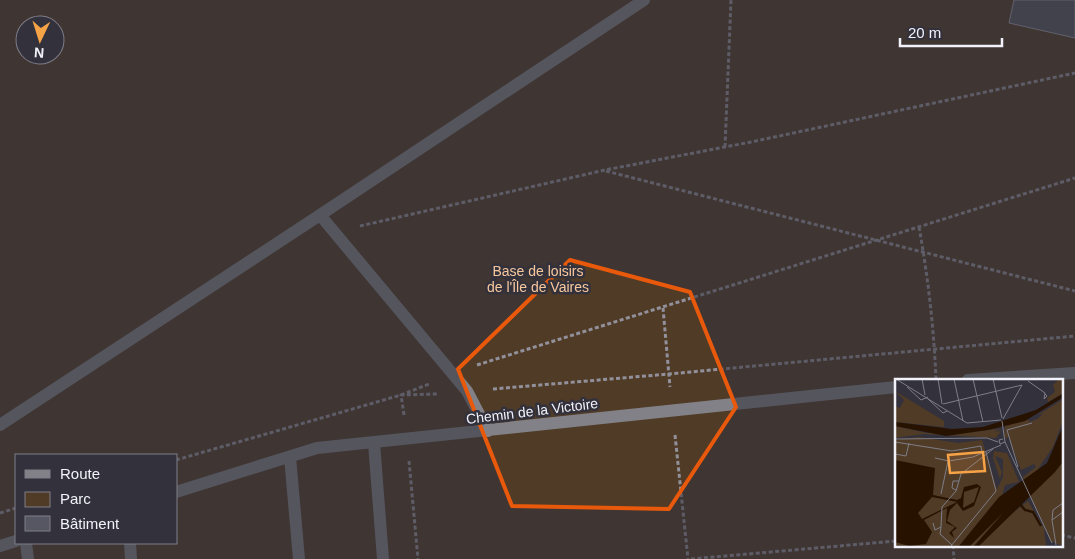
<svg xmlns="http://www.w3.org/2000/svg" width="1075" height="559" viewBox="0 0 1075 559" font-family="Arial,sans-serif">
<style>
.green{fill:#503b27;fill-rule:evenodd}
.building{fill:#575763;stroke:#9a9aa7}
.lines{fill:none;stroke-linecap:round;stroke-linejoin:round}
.path{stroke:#92919b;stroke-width:3;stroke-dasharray:4 2.5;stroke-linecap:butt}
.minor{stroke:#818187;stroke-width:12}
.marked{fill:none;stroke:#e8590c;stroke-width:4;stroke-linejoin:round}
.labels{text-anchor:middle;stroke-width:5;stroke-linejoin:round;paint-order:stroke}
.park-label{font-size:14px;fill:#f8c89c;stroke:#32313c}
.street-label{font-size:14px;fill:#f2f2fa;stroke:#32313c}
.inset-river{fill:none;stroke:#271200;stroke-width:2.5}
.inset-road{fill:none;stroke:#7f7e88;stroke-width:1}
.view{fill:#f6a247;fill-opacity:0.15;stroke:#f6a247;stroke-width:2.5}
.inset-edge{fill:none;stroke:#f2f2fa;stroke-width:2.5}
</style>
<rect width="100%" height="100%" fill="#32313c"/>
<path class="green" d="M0 0H1075V559H0ZM25 25H55V55H25ZM896 380H1061V545H896ZM16 455H176V543H16Z"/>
<path class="building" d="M1014 0H1075V38L1009 23Z"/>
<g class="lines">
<path class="path" d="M725 147 731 0
M606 171 1075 291
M360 226 605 170 751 142 1075 73
M919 227C928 277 934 329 936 380
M663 308 670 387
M477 365 1075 178
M493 389 669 374 1075 336
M404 415 401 395 437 394
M675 435 688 559
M176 460 401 395 429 384
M409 461 418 559
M0 513 16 508
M1061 535 1075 538
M953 545 954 559
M691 559 896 541"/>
<path class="minor" d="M320 215 467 391 488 431
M968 380 1075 373
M0 425 320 215 644 0
M374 443 383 559
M290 457 299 559
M176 492 317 448 896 387
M26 543 28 559
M130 543 131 559
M0 546 16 541"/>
</g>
<path d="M0 0H1075V559H0ZM570 260 690 292 736 407 669 509 512 506 458 369Z" fill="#32313c" fill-opacity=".55" fill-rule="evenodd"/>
<path class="marked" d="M570 260 690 292 736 407 669 509 512 506 458 369Z"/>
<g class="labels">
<g class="park-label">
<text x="538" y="276">Base de loisirs<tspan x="538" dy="16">de l'Île de Vaires</tspan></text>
</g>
<g class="street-label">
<text transform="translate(532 411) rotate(-7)" y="5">Chemin de la Victoire</text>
</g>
</g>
<g transform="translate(895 379)">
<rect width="168" height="168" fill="#32313c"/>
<path d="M164 0H167V15L153 23 152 19 160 13 158 6ZM0 12 49 42V48L0 43V27L5 29 9 21ZM167 21V44L158 68 141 93 129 102 128 98 141 88 139 85 126 91 113 57 112 60 109 57 110 47 132 40 135 43 142 40 148 35 143 36ZM0 47 32 54 107 50 99 53 106 52 101 59 29 55 0 59ZM24 58 63 64 87 61 102 110 108 98V80L100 77 107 93 105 100 98 79 99 72 112 74 124 103 110 106 106 121 115 136 133 122 149 149 151 167H0V61ZM167 84V167L156 162 135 117Z" fill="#503b27"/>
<path d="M167 15V19L130 42 93 51 51 57 0 47V43L57 50 88 48 141 31ZM167 49V84L160 93 84 167H79L109 133 75 167H64L104 118 152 84ZM0 81 40 89 38 116 62 121 66 119 69 108 82 105 86 108 79 127 68 132 62 124 55 131 52 142 62 149 57 153 59 159 54 154 60 148 51 144 52 129 29 141 37 153 31 165 14 167 0 163ZM84 108 79 123 68 129 69 113ZM37 118 62 123 27 140 23 134Z" fill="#271200" fill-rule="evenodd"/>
<path class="inset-river" d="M124 124 130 131 138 133 146 147"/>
<path class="inset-road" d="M1 0 72 44 106 41M27 0 30 16M43 0 47 25M59 0 68 42M78 0 88 43M98 0 107 39M133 2 150 14 149 20 152 17 150 15M12 8 26 21 33 18M32 19 48 34 52 32M48 25 127 6M108 40 127 6M107 42 110 63 105 65 104 61 108 60M0 60 92 59 103 63M0 63 57 72 86 67 87 74M110 63 157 164M0 75 11 77 14 64M40 79 54 82 78 78 106 66M123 88 112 51 137 44M61 111 57 109 58 102H64M46 115 53 82M157 141 158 131 168 124M38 144 40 151 46 148 47 128 61 112 66 95 98 70M46 148 45 155 57 166M161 166 157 141 168 133M56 167 101 112 91 73"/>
<path class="view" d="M88 73 90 92 55 94 53 76Z"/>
<rect width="168" height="168" class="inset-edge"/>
</g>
<rect x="15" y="454" width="162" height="90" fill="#32313c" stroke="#7f7e88"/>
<rect x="25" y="470" width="25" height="8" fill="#818187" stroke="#7f7e88"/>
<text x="60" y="479" font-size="15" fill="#f2f2fa">Route</text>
<rect x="25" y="492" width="25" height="15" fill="#503b27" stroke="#7f7e88"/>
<text x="60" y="504" font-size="15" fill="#f2f2fa">Parc</text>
<rect x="25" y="516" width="25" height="15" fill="#575763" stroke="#7f7e88"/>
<text x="60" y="529" font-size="15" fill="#f2f2fa">Bâtiment</text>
<g transform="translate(40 40) rotate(184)"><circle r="24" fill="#32313c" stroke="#7f7e88"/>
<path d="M0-4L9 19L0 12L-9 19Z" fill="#f6a247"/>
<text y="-8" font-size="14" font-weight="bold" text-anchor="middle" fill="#f2f2fa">N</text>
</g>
<path d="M900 38v8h102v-8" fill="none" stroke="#f2f2fa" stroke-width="2.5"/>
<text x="908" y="38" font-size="15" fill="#f2f2fa" stroke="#32313c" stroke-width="4" paint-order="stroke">20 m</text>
</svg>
